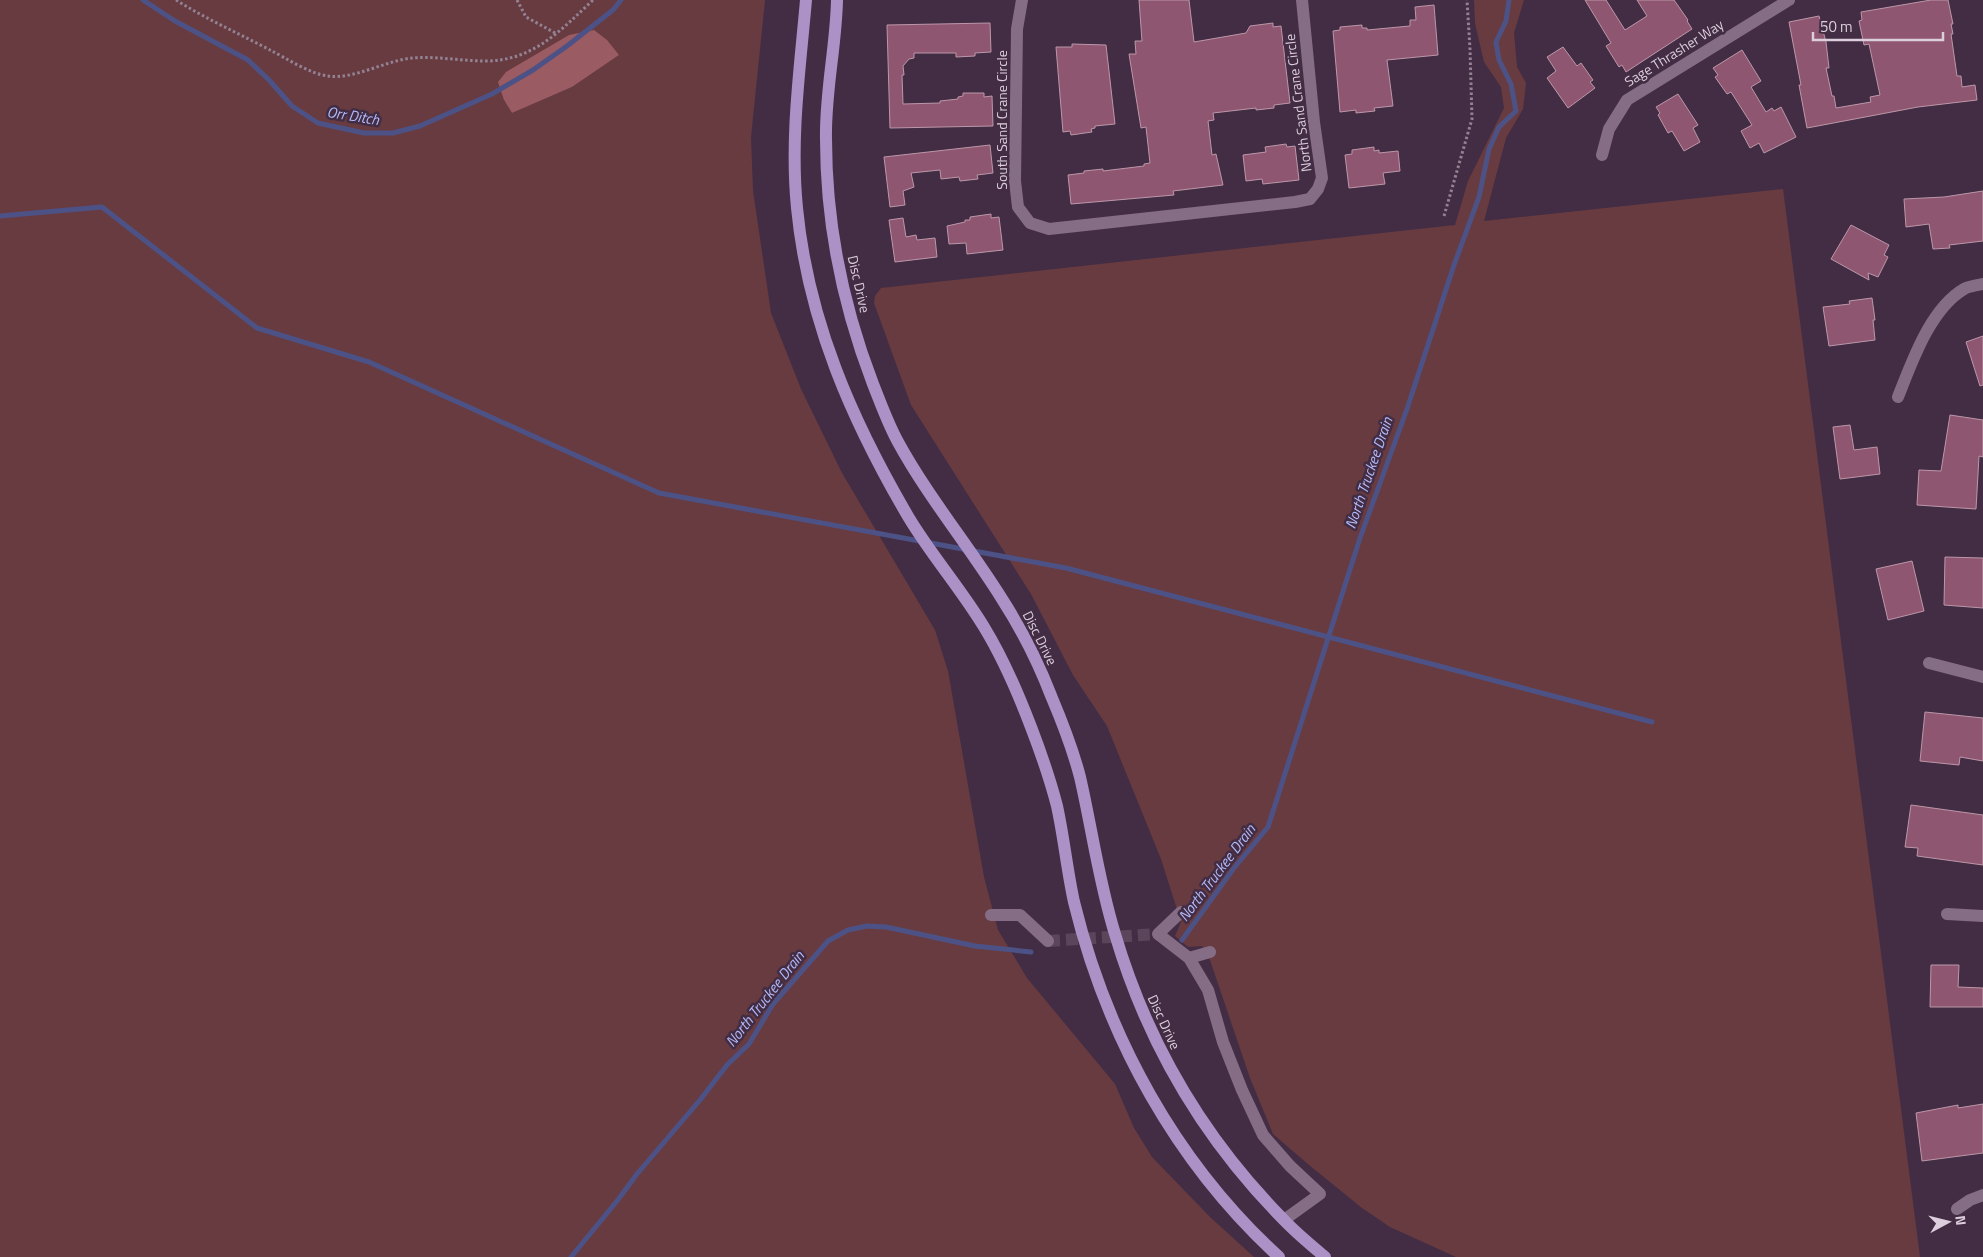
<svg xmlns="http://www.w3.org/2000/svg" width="1983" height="1257" viewBox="0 0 1983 1257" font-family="'Titillium Web',sans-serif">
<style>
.green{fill:#683b40;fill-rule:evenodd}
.forest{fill:#9b5b62}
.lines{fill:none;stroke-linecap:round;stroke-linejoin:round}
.stream{stroke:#4d5286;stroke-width:5}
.building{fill:#8f5672;stroke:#bc97a8}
.minor-tunnel{stroke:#5a455b;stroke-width:12;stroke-dasharray:12 6;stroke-linecap:butt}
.path{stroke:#938294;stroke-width:3;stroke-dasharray:2.5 2.5;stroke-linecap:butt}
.minor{stroke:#866d86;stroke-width:12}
.major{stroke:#ac91c7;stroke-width:12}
.labels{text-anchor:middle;stroke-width:5;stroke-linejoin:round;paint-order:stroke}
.street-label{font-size:14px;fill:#dccedc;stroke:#432d44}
.water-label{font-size:15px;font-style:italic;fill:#b2bbfb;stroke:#432d44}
</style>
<rect width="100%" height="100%" fill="#432d44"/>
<path class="green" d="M0 0H765L751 137 753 191 771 313 801 389 842 473 935 630 948 671 984 877 998 930 1027 978 1115 1084 1134 1128 1152 1157 1210 1217 1254 1257H0ZM619 55 572 87 512 113 504 100Z
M1474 0H1524L1514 33 1517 67 1526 83 1523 109 1506 138 1484 221 1783 189 1920 1257H1456L1390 1227 1362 1208 1309 1165 1273 1134 1250 1078 1210 960 1202 946 1188 947 1175 936 1181 922 1161 859 1107 726 1073 675 1031 594 911 405 874 303 875 296 881 288 1455 225 1468 181 1504 108 1501 87 1484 62 1475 23Z"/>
<path class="forest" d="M594 30 607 40 619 55 572 87 512 113 504 100 498 82 506 72 569 35Z"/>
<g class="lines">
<path class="stream" d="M143 0 175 21 248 60 269 80 292 106 318 123 364 133H393L420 126 492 94 533 70 567 46 613 10 621 0
M0 216 102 207 257 328 369 362 659 493 1066 568 1652 722
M1182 940 1234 868 1268 827 1360 538 1407 409 1454 265 1479 197 1489 149 1499 127 1516 111 1511 84 1499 60 1496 42 1506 21 1509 0
M571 1257 617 1201 637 1174 700 1100 727 1065 749 1044 773 1004 828 941 848 930 867 926 886 927 975 946 1031 952"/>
</g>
<path class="building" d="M1139 0H1189L1194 42 1246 33 1250 26 1273 23V27L1281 26 1290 103 1274 105V108L1256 110V108L1213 113 1214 120 1208 121 1212 155 1216 154 1223 185 1173 191 1174 195 1071 204 1068 175 1084 173V171L1103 169V171L1144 166V164L1150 163 1146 127 1141 128 1129 54H1136L1135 41H1142Z
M1585 0H1606L1625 30 1647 16 1637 0H1674L1688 20 1687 21 1692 29 1626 72 1622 65 1619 67 1606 46 1611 43Z
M1931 0H1948L1953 24H1951L1953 34H1951L1957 76H1961L1962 87 1975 85 1977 100 1918 107 1807 128 1799 85H1801L1789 22 1819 16 1826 42 1829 68H1826L1832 96H1834L1836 108 1871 102 1870 97 1880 95 1869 44 1864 45 1859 21 1862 20 1861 12Z
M1434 5 1438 55 1387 60 1393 106 1374 108 1375 111 1356 113V110L1340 112 1333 31 1340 30V27L1362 25V28H1367V30L1410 26V20H1416L1415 7Z
M990 23 991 52 975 53V56L956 57V53H914V58L909 59 903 66 904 75H902L903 104 940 103V101L958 99V97L963 96V93H984V97L992 96 993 126 890 128 887 25Z
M1072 44 1106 45 1115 124 1095 126V128L1091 129 1092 132 1071 135 1070 131 1063 132 1056 47H1072Z
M1563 47 1577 66 1581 63 1593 80 1590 82 1595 88 1568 108 1547 78 1556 71 1547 57Z
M1742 50 1761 81 1751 87 1766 112 1772 108 1774 111 1781 107 1796 137 1764 153 1759 143 1750 148 1741 131 1752 125 1731 92 1727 94 1715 77 1718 75 1713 68Z
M1678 94 1698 125 1693 128 1700 142 1684 151 1672 131 1668 133 1658 115 1660 113 1656 107Z
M1286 144 1287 147 1295 146 1299 180 1263 184 1262 179 1246 181 1243 155 1266 152 1265 147Z
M990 145 993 173 977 175 978 179 960 181 959 177 941 179 940 170 911 173 914 187 903 191 905 205 890 207 884 157Z
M1374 147V151L1379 150V153L1398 151 1400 171 1383 173 1385 184 1349 188 1345 155 1352 154V150Z
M1983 191V241L1949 245 1950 248 1933 249 1929 224 1906 227 1904 199 1944 197Z
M991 214V218L999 217 1003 250 967 254 966 243 949 244 947 226 965 222V220H970V217Z
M903 218 906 237 916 235 917 240 935 238 937 257 895 262 889 220Z
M1851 225 1889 245 1884 255 1888 257 1878 277 1868 273 1869 280 1831 259Z
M1872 298 1875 320H1873L1875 340 1829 346 1823 307 1850 304 1849 301Z
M1983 336V385L1980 386 1966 342Z
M1950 415 1983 420V457L1979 456 1976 509 1917 505 1919 470 1941 471Z
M1850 425 1854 450 1877 447 1880 474 1840 479 1833 427Z
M1945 557 1983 558V608L1944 605Z
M1912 561 1924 611 1888 620 1876 569Z
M1925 712 1983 718V761L1960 757 1959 765 1920 761Z
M1911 805 1983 815V865L1917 856 1918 848 1905 847Z
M1931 965H1959L1958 987 1983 988V1007H1930Z
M1983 1104V1153L1922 1161 1916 1113 1958 1105V1108Z"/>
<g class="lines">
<path class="minor-tunnel" d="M1048 941 1158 934"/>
<path class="path" d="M176 0C206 19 238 33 270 50 286 58 310 74 328 76 354 80 386 60 413 58 437 56 461 61 485 61 533 61 560 31 593 0
M517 0 526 17 557 34
M1444 216 1472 119 1470 49 1467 0"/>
<path class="minor" d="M1022 0 1017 29 1015 181 1018 207 1030 223 1049 229 1295 202 1310 199 1318 189 1322 178 1314 122 1302 0
M1602 155 1609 129 1627 100 1789 0
M1898 397C1912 362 1930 309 1964 289 1969 286 1977 285 1983 284
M1929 663 1983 677
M1181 912 1158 934 1189 958 1208 990 1223 1042 1242 1090 1263 1135 1290 1166 1320 1194 1284 1220
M1947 914 1983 916
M991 915H1020L1048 941
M1189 958 1210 952
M1957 1209 1970 1200 1983 1195"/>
<path class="major" d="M806 0C800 69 790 138 797 208 808 321 852 421 909 518 932 556 961 589 984 627 1003 658 1018 693 1031 727 1041 753 1050 779 1057 806 1064 838 1067 870 1074 902 1107 1037 1176 1163 1279 1257
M837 0C836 47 825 92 826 139 826 223 843 306 873 384 881 404 888 424 898 442 928 497 969 546 1002 599 1022 630 1039 664 1052 698 1063 724 1073 750 1080 777 1092 829 1099 883 1115 934 1147 1042 1204 1139 1283 1219 1296 1233 1311 1245 1325 1257"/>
</g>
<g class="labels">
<g class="street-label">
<text transform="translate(1674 53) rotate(-32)" y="5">Sage Thrasher Way</text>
<text transform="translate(1298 103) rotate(-97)" y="5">North Sand Crane Circle</text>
<text transform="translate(1002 120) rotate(-90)" y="5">South Sand Crane Circle</text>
<text transform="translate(859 284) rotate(77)" y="5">Disc Drive</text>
<text transform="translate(1040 638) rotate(63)" y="5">Disc Drive</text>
<text transform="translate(1164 1022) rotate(65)" y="5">Disc Drive</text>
</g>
<g class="water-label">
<text transform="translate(353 116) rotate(9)" y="5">Orr Ditch</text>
<text transform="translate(1369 473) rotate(-71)" y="5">North Truckee Drain</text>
<text transform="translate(1217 873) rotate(-53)" y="5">North Truckee Drain</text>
<text transform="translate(765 999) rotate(-52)" y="5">North Truckee Drain</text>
</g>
</g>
<g transform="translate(1948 1222) rotate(83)" stroke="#432d44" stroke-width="4" paint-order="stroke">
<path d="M0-4L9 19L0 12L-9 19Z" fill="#dccedc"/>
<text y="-8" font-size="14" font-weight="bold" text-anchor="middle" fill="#dccedc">N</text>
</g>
<path d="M1813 32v8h130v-8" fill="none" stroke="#dccedc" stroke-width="2.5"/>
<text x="1820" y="32" font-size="15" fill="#dccedc" stroke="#432d44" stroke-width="4" paint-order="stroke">50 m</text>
</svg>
